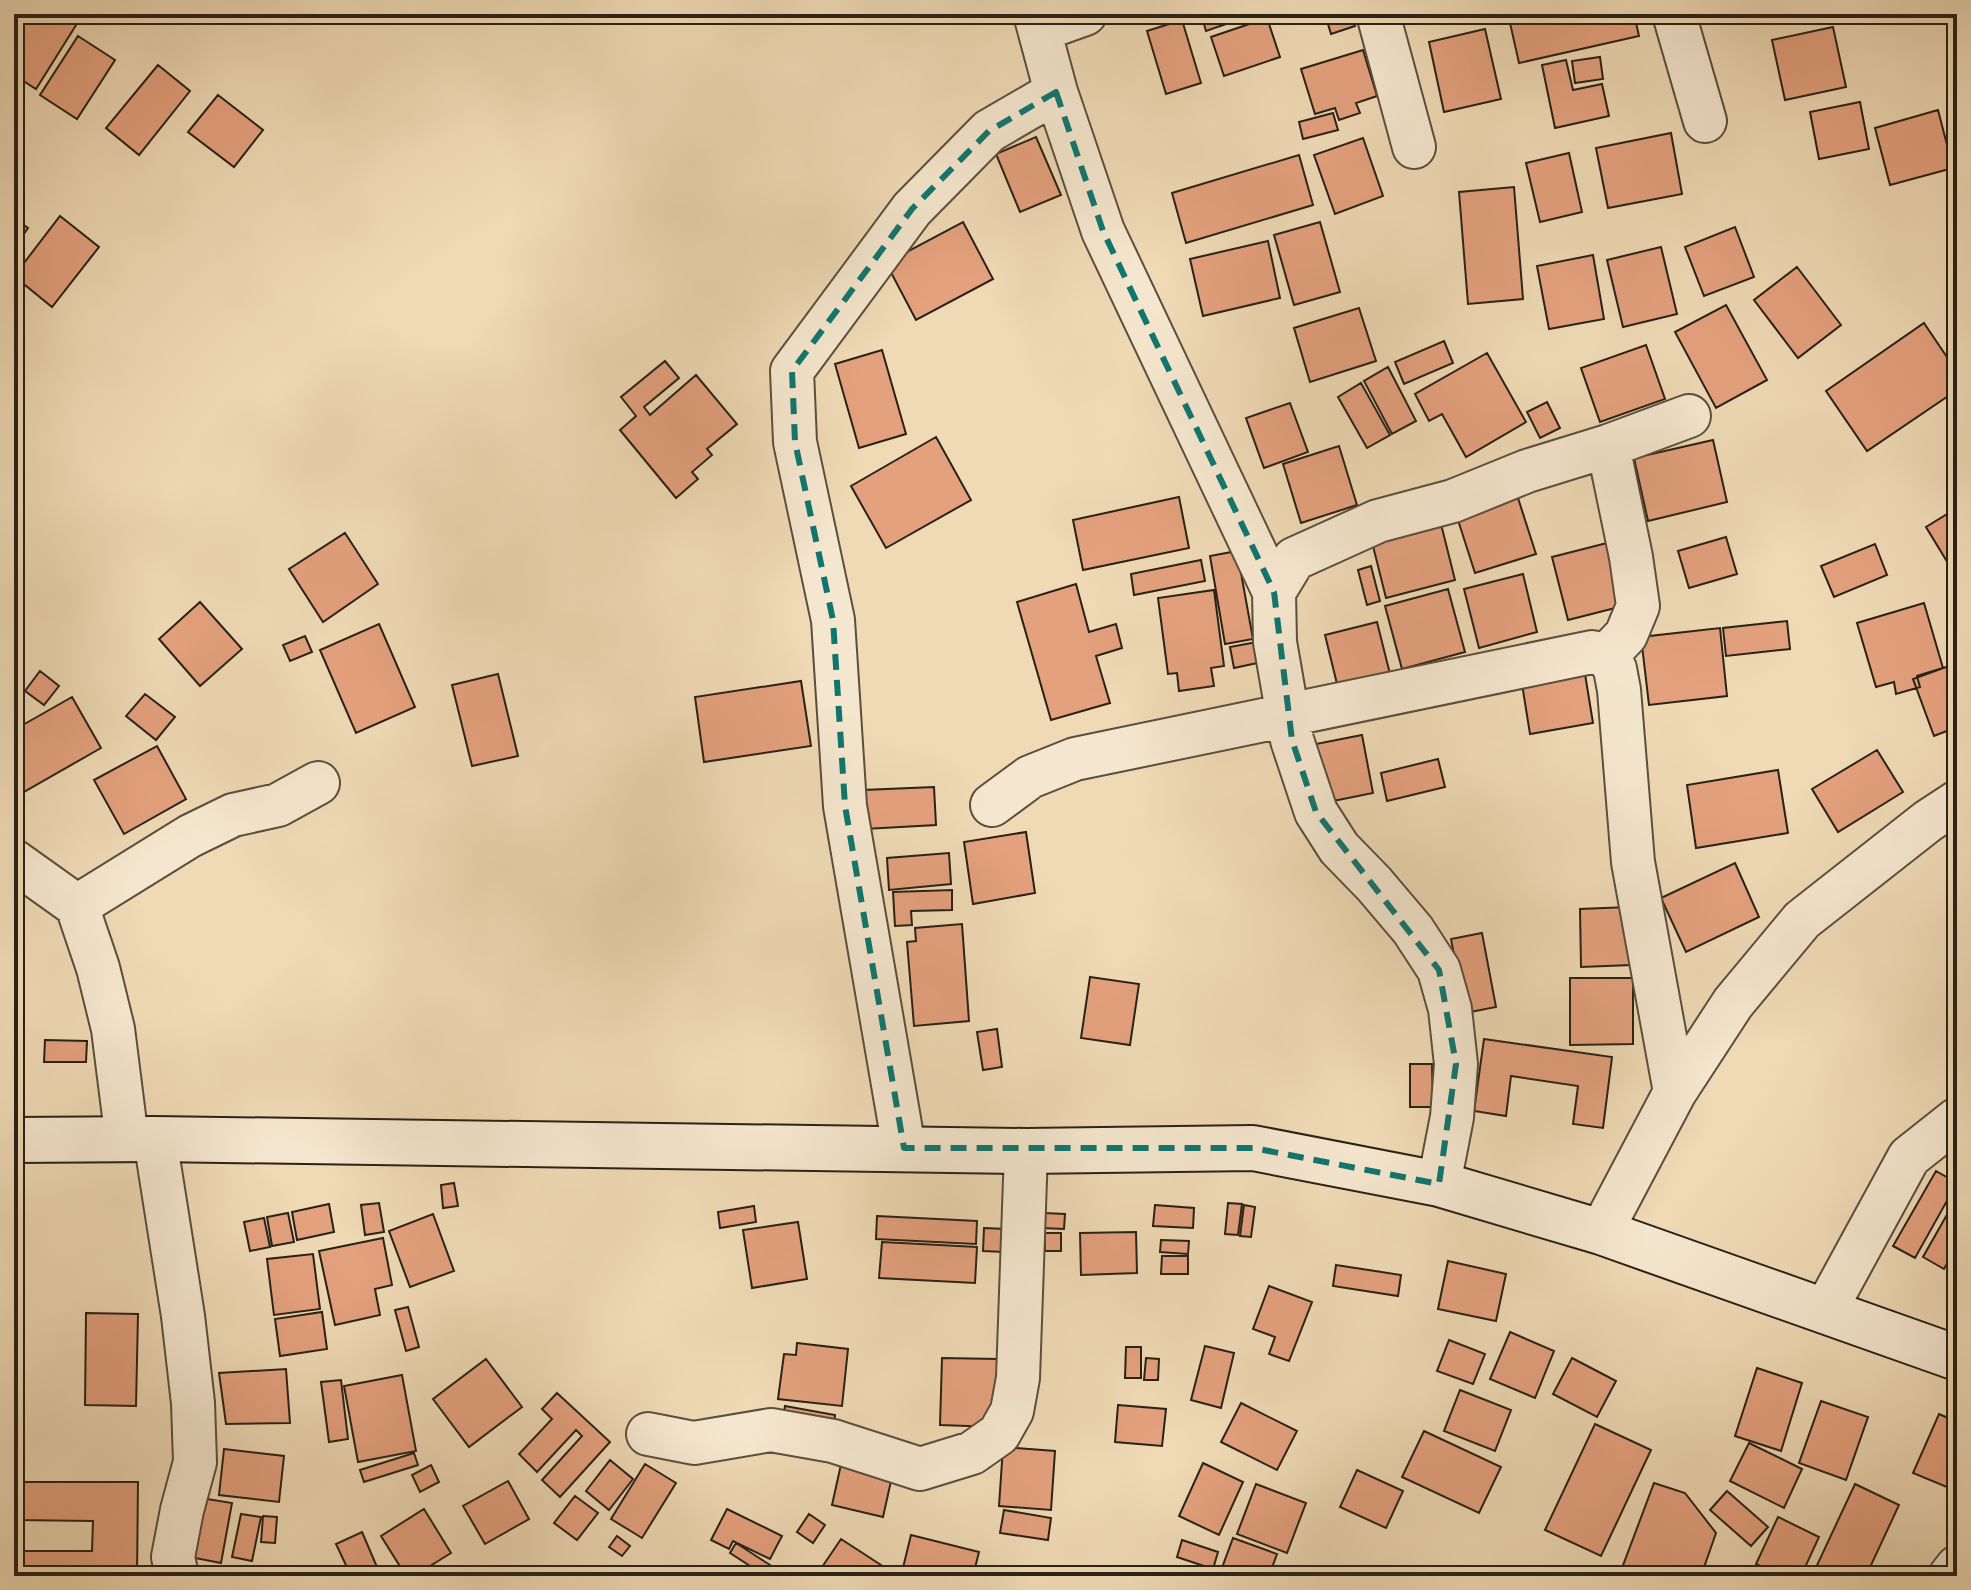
<svg xmlns="http://www.w3.org/2000/svg" width="1971" height="1590" viewBox="0 0 1971 1590" font-family="'Libre Caslon Text',serif">
<style>
.building{fill:#e4a17e;stroke:#292116;stroke-width:2}
.lines{fill:none;stroke-linecap:round;stroke-linejoin:round}
.minor-casing{stroke:#5a4f3e;stroke-width:46}
.secondary-casing{stroke:#292116;stroke-width:48}
.minor{stroke:#f5e7cf;stroke-width:42}
.secondary{stroke:#f5e7cf;stroke-width:44}
.marked{fill:none;stroke:#0f766e;stroke-width:6;stroke-dasharray:16 10;stroke-linejoin:round}
</style>
<rect width="100%" height="100%" fill="#efdab5"/>
<filter id="stains"><feTurbulence type="fractalNoise" baseFrequency=".0025" numOctaves="4"/><feColorMatrix values="0 0 0 0 .2 0 0 0 0 .09 0 0 0 0 .02 0 0 0 .5 -.17"/></filter>
<radialGradient id="worn" r=".72"><stop offset=".6" stop-color="#630" stop-opacity="0"/><stop offset="1" stop-color="#630" stop-opacity=".3"/></radialGradient>
<path class="building" d="M21 14H83L36 89 14 75V25Z
M1201 14H1255L1206 31Z
M1325 14H1351L1355 26 1331 34Z
M1404 14H1438L1406 23Z
M1508 14H1634L1639 36 1519 63Z
M1748 14H1828V16L1748 21Z
M1850 14H1932L1933 23 1850 24Z
M1267 18 1280 57 1224 76 1211 37Z
M1182 20 1201 83 1166 94 1147 31Z
M1833 27 1846 87 1785 100 1772 40Z
M1485 29 1501 99 1444 112 1429 42Z
M78 36 115 60 77 119 40 95Z
M1363 50 1377 96 1356 103 1360 113 1339 120 1335 108 1315 114 1301 69Z
M1600 57 1603 79 1575 83 1572 61Z
M1566 60 1573 90 1602 84 1609 116 1555 128 1542 65Z
M158 65 190 91 139 155 106 128Z
M218 95 263 130 234 167 188 132Z
M1860 102 1869 149 1819 159 1810 112Z
M1938 110 1953 168 1890 185 1875 128Z
M1333 113 1338 130 1303 139 1299 122Z
M1671 133 1682 194 1608 208 1596 148Z
M1036 137 1061 195 1020 212 996 154Z
M1363 138 1383 196 1335 214 1314 155Z
M1569 153 1582 212 1540 222 1526 163Z
M1299 155 1313 205 1186 243 1172 193Z
M1514 187 1523 299 1468 304 1459 192Z
M60 216 99 247 52 307 14 276Z
M14 218 28 228 14 248Z
M963 222 993 279 916 320 886 263Z
M1320 222 1340 292 1294 305 1274 235Z
M1735 227 1754 277 1704 296 1685 247Z
M1268 241 1280 298 1203 316 1190 259Z
M1661 247 1677 314 1623 327 1607 260Z
M1593 255 1604 319 1549 329 1537 266Z
M1797 267 1841 325 1798 358 1754 300Z
M1726 305 1767 380 1716 408 1675 332Z
M1359 308 1376 361 1310 382 1294 328Z
M1924 323 1957 372V390L1867 451 1826 391Z
M1444 341 1453 363 1404 384 1395 362Z
M1646 345 1665 399 1600 422 1581 368Z
M882 350 906 434 859 448 835 364Z
M1487 353 1526 422 1466 457 1442 414 1429 421 1415 394Z
M665 361 679 378 644 407 650 415 696 375 737 424 707 449 712 455 692 472 698 479 676 498 620 430 636 416 621 397Z
M1388 367 1416 421 1392 434 1364 381Z
M1361 383 1390 435 1367 448 1338 397Z
M1547 402 1560 428 1540 438 1527 412Z
M1290 403 1308 452 1264 468 1246 418Z
M936 437 971 500 886 548 851 486Z
M1713 440 1727 502 1648 521 1634 458Z
M1339 446 1357 505 1301 523 1283 464Z
M1179 497 1189 548 1083 570 1073 520Z
M1518 498 1536 554 1475 573 1457 517Z
M1957 508V578L1926 527Z
M1441 524 1455 580 1386 598 1372 542Z
M345 533 378 584 323 622 289 569Z
M1726 537 1737 574 1689 588 1678 551Z
M1607 543 1623 606 1568 620 1552 557Z
M1875 544 1887 575 1834 597 1821 566Z
M1237 551 1253 639 1225 644 1210 556Z
M1201 560 1205 581 1134 595 1131 574Z
M1371 566 1380 601 1367 605 1358 570Z
M1523 574 1537 632 1479 648 1464 589Z
M1076 584 1089 632 1116 624 1122 648 1096 656 1110 703 1051 720 1017 602Z
M1448 589 1465 652 1402 669 1385 606Z
M1214 590 1224 666 1211 668 1214 686 1179 691 1177 673 1168 674 1158 598Z
M200 602 242 649 200 686 159 639Z
M1924 603 1943 668 1917 676 1920 687 1896 694 1894 682 1876 687 1857 623Z
M1787 621 1790 649 1726 656 1723 628Z
M1377 622 1391 678 1339 692 1325 635Z
M379 624 415 707 356 733 320 650Z
M1720 628 1727 696 1649 705 1641 637Z
M305 636 312 652 290 661 283 645Z
M1257 642 1262 662 1234 668 1230 647Z
M1957 663V727L1934 736 1913 679Z
M40 671 59 686 44 705 25 691Z
M498 674 518 756 472 766 452 685Z
M1585 674 1593 723 1530 734 1522 684Z
M801 681 811 746 704 762 695 697Z
M145 694 175 717 156 740 126 716Z
M72 697 101 748 15 797 14 730Z
M1362 735 1373 793 1328 802 1316 744Z
M157 746 186 799 124 834 94 780Z
M1877 750 1903 792 1838 832 1812 789Z
M1438 759 1445 787 1387 801 1381 773Z
M1778 770 1788 833 1696 848 1687 785Z
M934 787 936 825 865 829 863 790Z
M1026 832 1035 893 973 904 964 842Z
M949 853 951 884 889 890 887 858Z
M1735 863 1759 917 1686 952 1661 898Z
M952 890V910L911 911 912 925 895 926 893 892Z
M1629 907 1631 965 1581 967 1580 909Z
M962 924 969 1021 914 1026 907 942 916 941 915 928Z
M1482 933 1496 1007 1465 1013 1451 939Z
M1090 977 1139 984 1130 1045 1081 1038Z
M1570 978H1633V1044L1570 1045Z
M997 1029 1002 1067 983 1070 977 1032Z
M1484 1039 1612 1057 1603 1128 1573 1124 1578 1086 1511 1076 1506 1116 1474 1111Z
M45 1040 87 1041 86 1062H44Z
M1410 1064H1432L1433 1107H1410Z
M1936 1171 1957 1183 1915 1258 1893 1246Z
M454 1183 458 1206 443 1208 441 1185Z
M1957 1197V1246L1944 1269 1923 1257Z
M379 1203 384 1232 365 1235 361 1205Z
M1228 1203 1242 1204 1238 1235 1225 1234Z
M329 1204 334 1232 297 1240 292 1212Z
M1155 1205 1194 1208 1193 1228 1153 1226Z
M1244 1205 1255 1207 1251 1237 1240 1236Z
M754 1206 756 1222 720 1228 718 1212Z
M288 1213 294 1242 272 1246 267 1217Z
M1044 1213 1065 1214 1064 1229 1042 1228Z
M433 1214 454 1271 410 1287 389 1231Z
M877 1216 977 1221 976 1244 876 1239Z
M264 1218 270 1247 250 1251 244 1222Z
M798 1222 807 1279 752 1288 743 1230Z
M984 1228 1006 1229 1004 1252 983 1251Z
M1136 1232 1137 1273 1081 1275 1080 1233Z
M1045 1233H1061V1251H1045Z
M383 1238 392 1285 375 1289 380 1315 335 1325 319 1251Z
M1161 1240 1189 1241 1188 1254 1160 1252Z
M882 1242 977 1247 975 1283 879 1278Z
M313 1254 320 1309 274 1315 267 1259Z
M1162 1256H1188V1274H1161Z
M1448 1261 1506 1274 1496 1321 1438 1309Z
M1336 1265 1401 1275 1398 1296 1333 1286Z
M1269 1286 1312 1302 1289 1361 1269 1354 1275 1337 1253 1329Z
M408 1307 419 1347 406 1351 395 1310Z
M322 1312 327 1349 280 1356 275 1319Z
M86 1313 138 1314 136 1406 85 1405Z
M1510 1332 1554 1351 1535 1398 1490 1379Z
M1449 1340 1485 1354 1473 1384 1437 1371Z
M797 1343 848 1349 842 1406 778 1399 784 1354 796 1355Z
M1205 1346 1234 1353 1221 1408 1191 1400Z
M1126 1347H1141V1378H1125Z
M942 1358 998 1359 996 1427 940 1425Z
M1146 1358 1159 1359 1158 1380H1144Z
M1572 1358 1616 1381 1597 1417 1553 1394Z
M486 1359 522 1407 469 1447 433 1399Z
M1757 1368 1802 1383 1781 1451 1735 1436Z
M286 1369 290 1423 226 1424 219 1373Z
M402 1375 416 1451 358 1462 344 1386Z
M341 1380 348 1439 329 1442 321 1382Z
M1460 1390 1511 1410 1495 1451 1444 1431Z
M557 1393 610 1442 560 1497 542 1480 582 1436 576 1430 537 1472 519 1454 552 1419 542 1409Z
M1821 1401 1868 1417 1846 1480 1799 1463Z
M1241 1403 1297 1431 1277 1470 1221 1442Z
M1118 1405 1166 1409 1162 1446 1115 1442Z
M785 1406 835 1415 833 1432 782 1424Z
M1939 1414 1957 1422V1483L1954 1490 1913 1473Z
M1595 1424 1651 1450 1601 1556 1545 1530Z
M1424 1431 1501 1467 1479 1513 1402 1477Z
M1749 1443 1802 1469 1784 1508 1730 1481Z
M1003 1447 1055 1451 1051 1510 999 1506Z
M224 1449 284 1456 279 1502 219 1495Z
M414 1453 418 1465 364 1482 360 1470Z
M610 1460 633 1479 609 1510 586 1491Z
M842 1460 893 1472 883 1517 832 1505Z
M1203 1463 1243 1482 1219 1535 1179 1516Z
M645 1464 676 1483 642 1538 611 1519Z
M431 1465 439 1482 420 1492 412 1475Z
M1357 1470 1403 1491 1386 1528 1340 1507Z
M508 1481 529 1519 485 1544 463 1506Z
M14 1482H138L137 1576H14V1551H92L93 1521 14 1520Z
M1654 1483 1685 1493 1716 1533 1701 1576H1619Z
M1256 1484 1306 1503 1287 1553 1237 1534Z
M1855 1484 1899 1505 1866 1576H1812Z
M1727 1491 1768 1527 1751 1546 1710 1510Z
M575 1496 598 1513 577 1540 554 1523Z
M201 1498 232 1503 221 1563 190 1557Z
M424 1509 451 1553 414 1576H406L381 1536Z
M727 1509 782 1536 770 1559 733 1541 729 1549 711 1540Z
M1004 1510 1051 1518 1048 1540 1000 1533Z
M241 1514 261 1517 252 1561 232 1557Z
M809 1514 825 1525 813 1543 797 1532Z
M263 1516 277 1517 275 1543 261 1542Z
M1778 1517 1819 1537 1801 1576H1782L1756 1564Z
M362 1532 377 1567 357 1576H351L336 1544Z
M911 1535 979 1552 973 1576H901Z
M617 1536 630 1546 622 1556 609 1547Z
M1233 1538 1277 1554 1269 1576H1219Z
M841 1539 881 1565 874 1576H816Z
M1182 1540 1218 1552 1213 1569 1177 1557Z
M736 1543 770 1565 764 1575 730 1553Z"/>
<g class="lines">
<g class="minor-casing">
<path id="minor" d="M1035 14 1056 92 1103 231 1274 592
M1378 14 1414 147
M1674 14 1705 121
M1040 30 1085 14
M1607 655 1626 635 1638 606 1631 557 1608 446
M992 805 1030 777 1075 759 1592 652 1607 655 1615 669 1619 690 1633 862 1675 1092
M14 861 77 906 98 968 113 1029 127 1140
M77 906 190 836 233 815 278 805 318 783
M155 1139 183 1316 193 1403 195 1462 182 1510 173 1557 177 1576
M904 1148 845 806 833 620 795 442 792 371 912 209 989 131 1056 92
M1439 1184 1452 1117 1456 1064 1450 1009 1439 970 1413 930 1374 884 1339 848 1316 812 1292 740 1275 642 1274 592 1294 559 1378 521 1453 501 1527 471 1608 446 1689 416
M1601 1232 1675 1092 1733 1003 1802 920 1928 821 1957 802
M1825 1311 1909 1157 1957 1119
M648 1434 694 1443 771 1430 833 1441 920 1469 972 1453 999 1434 1012 1411 1018 1378 1026 1151
M1950 1576 1957 1567"/>
</g>
<g class="secondary-casing">
<path id="secondary" d="M14 1140 155 1139 1026 1151 1253 1148 1439 1184 1601 1232 1957 1358"/>
</g>
<use href="#minor" class="minor"/>
<use href="#secondary" class="secondary"/>
</g>
<path class="marked" d="M1056 92 1103 231 1274 592 1292 740 1316 812 1439 970 1456 1064 1439 1184 1253 1148H904L845 806 833 620 795 442 792 371 912 209 989 131Z"/>
<rect width="1971" height="1590" fill="none" stroke="#efdab5" stroke-width="48"/>
<rect x="16" y="16" width="1939" height="1558" fill="none" stroke="#292116" stroke-width="4"/>
<rect x="24" y="24" width="1923" height="1542" fill="none" stroke="#292116" stroke-width="2"/>
<rect width="100%" height="100%" filter="url(#stains)"/>
<rect width="100%" height="100%" fill="url(#worn)"/>
</svg>
